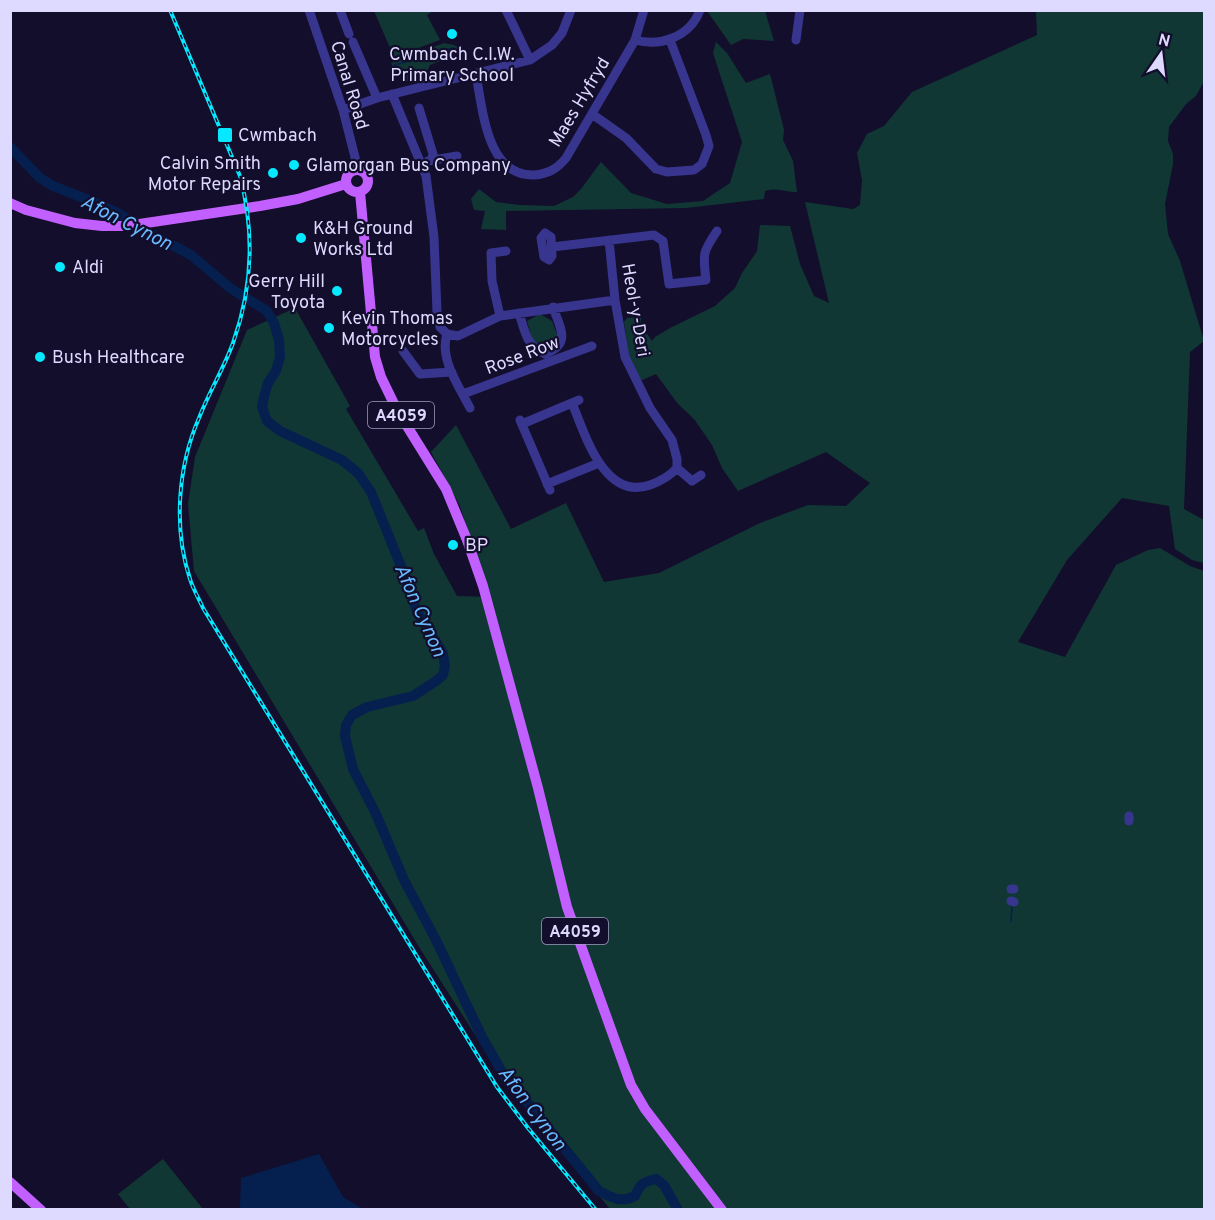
<svg xmlns="http://www.w3.org/2000/svg" width="1215" height="1220" viewBox="0 0 1215 1220" font-family="Overpass,sans-serif">
<style>
.green{fill:#113735}
.water{fill:#05204e}
.lines{fill:none;stroke-linecap:round;stroke-linejoin:round}
.stream{stroke:#05204e;stroke-width:1.5}
.river{stroke:#05204e;stroke-width:10}
.minor{stroke:#38358f;stroke-width:9}
.major{stroke:#c260ff;stroke-width:10}
.rail-casing{stroke:#05e8ff;stroke-width:4}
.rail{stroke:#130e2c;stroke-width:1.5;stroke-dasharray:4.5;stroke-linecap:butt}
.poi-dot{fill:#05e8ff;stroke:#130e2c;stroke-width:2}
.labels{text-anchor:middle;stroke-width:4.5;stroke-linejoin:round;paint-order:stroke}
.shield{fill:#130e2c;stroke:#a09cc0;stroke-width:1.5}
.shield-label{font-size:16px;font-weight:bold;fill:#ddd9ff}
.poi-label{font-size:18px;fill:#ddd9ff;stroke:#130e2c;text-anchor:start}
.street-label{font-size:18px;fill:#ddd9ff;stroke:#130e2c}
.water-label{font-size:20px;font-style:italic;fill:#67baff;stroke:#130e2c}
</style>
<rect width="100%" height="100%" fill="#130e2c"/>
<path class="green" d="M374 11H433L427 15 440 40 394 57Z
M707 11H765L774 41 743 39 731 45Z
M1036 11H1204V81L1196 96 1186 104 1169 127 1168 141 1173 154V164L1165 204 1168 234 1180 261 1204 341 1190 352 1184 509 1204 520V563L1192 560 1175 549 1169 506 1122 498 1067 560 1018 642 1065 657 1116 565 1148 550 1160 548 1190 566 1204 571V1209H610L506 1083 419 947 194 571 188 504 195 457 247 330 295 308 350 406 346 409 418 531 424 528 434 554 457 596 490 597 460 506 431 452 456 425 511 529 566 503 604 582 659 573 760 523 808 505 846 506 870 483 826 452 738 491 722 468 712 445 694 419 678 404 656 374 640 381 629 356 624 322 627 318 641 317V325L652 341 655 337 670 328 715 306 735 288 742 273 757 251 760 225 790 226 800 264 814 296 829 303 805 202 853 209 860 205 862 180 857 153 867 134 884 126 912 92 1037 35Z
M716 42 727 53 746 83 770 74 784 130 783 140 793 161 797 192C784 192 777 187 765 191L764 199 686 208 506 211V230L481 229 485 211 474 210 471 199 479 189 496 202 520 205 554 206 573 197 581 189 601 162 631 193 667 204 703 201 730 183 742 142 713 53Z
M444 43 454 45 463 50 439 57 440 61 430 65 424 77 404 82 400 67 393 68 391 63Z
M540 314 552 321 558 337 552 349 543 350 533 343 527 321Z
M163 1159 203 1209H130L118 1194Z"/>
<path class="water" d="M319 1154 343 1197 363 1209H240L241 1178Z"/>
<g class="lines">
<path class="stream" d="M394 65 425 57 439 50 454 48
M1011 921 1012 907"/>
<path class="river" d="M10 147 40 178 53 186 94 202 118 213 151 234 191 255 230 288 267 311 274 323 279 340 280 357 276 371 268 383 264 397 262 407 267 421 280 431 342 460 358 473 371 492 407 581 417 612 443 653 445 666 443 675 436 681 413 696 367 707 352 715 346 725 345 736 353 769 376 814 404 880 436 940 482 1037 508 1082 527 1102 599 1191C612 1198 621 1203 635 1196 640 1184 643 1182 656 1179L664 1185 678 1210"/>
<path class="minor" d="M309 10 343 110 358 169
M340 10 349 34
M506 10 530 60
M635 40C660 47 690 37 700 10
M796 40 800 10
M353 42 377 98
M476 75C483 109 486 176 534 175 548 174 557 169 566 158L635 40 644 10
M392 94 426 176 434 237 437 312 440 327 447 334C439 359 459 386 470 408
M419 108 433 154 432 159
M343 110 377 98 530 60 552 45 562 33 571 10
M592 114 626 138 656 169 667 172 694 170 702 164 709 146 706 135 670 40
M428 161 457 156
M545 233 551 237 552 256 549 260 544 257 541 238Z
M552 247 654 235 663 241 669 284 706 280C703 254 702 253 717 231
M519 313C525 331 526 346 545 354 572 344 560 328 553 307
M500 316 492 281 491 253 506 251
M447 334 458 336 500 316 615 300
M403 351 420 374 452 372
M463 394 592 346
M572 403C585 434 604 501 650 485 661 481 669 477 677 468V459L672 440 650 408 625 357 615 300 609 240
M520 420 550 490
M522 424 579 400
M677 468 692 481 701 475
M547 484 599 463
M1129 821V816
M1011 889H1014
M1011 901 1014 902"/>
<path class="major" d="M346 181a11 11 0 1 1 22 0a11 11 0 1 1-22 0Z
M360 192 375 357 381 377 397 410 446 489 467 540 483 586 538 788 567 907 631 1085 645 1109 722 1210
M10 203 26 210 75 223 102 226H126L260 206 298 199 346 184
M10 1182 41 1210"/>
<g class="rail-casing">
<path id="rail" d="M170 10 240 176C255 233 253 287 233 343 224 368 209 392 199 418 178 466 173 528 190 579 193 589 199 599 203 608L497 1087 528 1128 596 1210"/>
</g>
<use href="#rail" class="rail"/>
</g>
<g class="poi-dot">
<circle cx="452" cy="34" r="6"/>
<rect x="217" y="127" width="16" height="16" rx="3"/>
<circle cx="294" cy="165" r="6"/>
<circle cx="273" cy="173" r="6"/>
<circle cx="301" cy="238" r="6"/>
<circle cx="60" cy="267" r="6"/>
<circle cx="337" cy="291" r="6"/>
<circle cx="329" cy="328" r="6"/>
<circle cx="40" cy="357" r="6"/>
<circle cx="453" cy="545" r="6"/>
</g>
<g class="labels">
<g class="shield">
<rect x="368" y="402" width="66" height="26" rx="4.5"/>
<rect x="542" y="918" width="66" height="26" rx="4.5"/>
</g>
<g class="shield-label">
<text x="401" y="421">A4059</text>
<text x="575" y="937">A4059</text>
</g>
<g class="poi-label">
<text x="452" y="60" text-anchor="middle">Cwmbach C.I.W.<tspan x="452" dy="21">Primary School</tspan></text>
<text x="238" y="141">Cwmbach</text>
<text x="261" y="169" text-anchor="end">Calvin Smith<tspan x="261" dy="21">Motor Repairs</tspan></text>
<text x="306" y="171">Glamorgan Bus Company</text>
<text x="313" y="234">K&amp;H Ground<tspan x="313" dy="21">Works Ltd</tspan></text>
<text x="72" y="273">Aldi</text>
<text x="325" y="287" text-anchor="end">Gerry Hill<tspan x="325" dy="21">Toyota</tspan></text>
<text x="341" y="324">Kevin Thomas<tspan x="341" dy="21">Motorcycles</tspan></text>
<text x="52" y="363">Bush Healthcare</text>
<text x="465" y="551">BP</text>
</g>
<g class="street-label">
<text transform="translate(350 85) rotate(73)" y="6">Canal Road</text>
<text transform="translate(579 102) rotate(-59)" y="6">Maes Hyfryd</text>
<text transform="translate(636 310) rotate(80)" y="6">Heol-y-Deri</text>
<text transform="translate(522 355) rotate(-21)" y="6">Rose Row</text>
</g>
<g class="water-label">
<text transform="translate(127 222) rotate(27)" y="7">Afon Cynon</text>
<text transform="translate(421 610) rotate(66)" y="7">Afon Cynon</text>
<text transform="translate(533 1108) rotate(53)" y="7">Afon Cynon</text>
</g>
</g>
<rect width="1215" height="1220" fill="none" stroke="#ddd9ff" stroke-width="24"/>
<g transform="translate(1161 54) rotate(14)" stroke="#130e2c" stroke-width="4.5" paint-order="stroke">
<path d="M0-4.5L10 22L0 15L-10 22Z" fill="#ddd9ff"/>
<text y="-9" font-size="16" font-weight="bold" text-anchor="middle" fill="#ddd9ff">N</text>
</g>
</svg>
